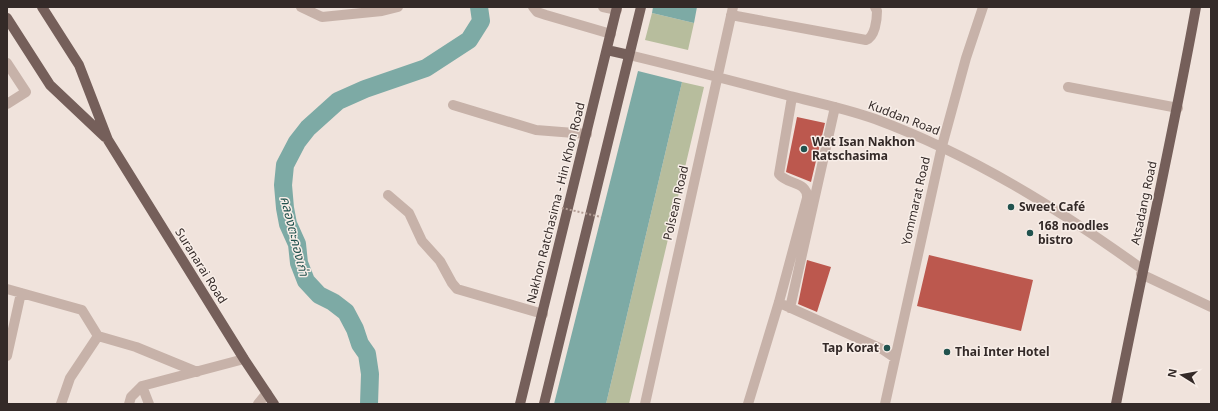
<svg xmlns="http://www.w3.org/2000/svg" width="1218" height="411" viewBox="0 0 1218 411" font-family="'Noto Sans','Noto Sans Thai',sans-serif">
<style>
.green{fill:#b7bd9d}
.water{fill:#7daaa5}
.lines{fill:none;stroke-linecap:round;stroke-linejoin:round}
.river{stroke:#7daaa5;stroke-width:18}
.building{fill:#bc584e}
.minor{stroke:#c7b2a9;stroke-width:10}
.major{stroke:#755f5a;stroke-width:10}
.path-bridge{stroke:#b29c93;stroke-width:2;stroke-dasharray:2 2;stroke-linecap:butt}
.poi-dot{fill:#21524e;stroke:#f8eee8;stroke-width:1.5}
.labels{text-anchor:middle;stroke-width:3;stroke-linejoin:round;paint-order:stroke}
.street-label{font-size:12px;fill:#342a28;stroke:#f8eee8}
.poi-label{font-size:12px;font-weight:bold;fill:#342a28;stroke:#f8eee8;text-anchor:start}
.water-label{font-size:13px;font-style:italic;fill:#21524e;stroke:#f8eee8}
</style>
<rect width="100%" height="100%" fill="#f0e3dc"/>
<path class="green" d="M652 13 694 23 688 50 645 40Z
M682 82 704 87 629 404H606Z"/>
<path class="water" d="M653 7H697L694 23 652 13Z
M638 71 682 82 606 404H554Z"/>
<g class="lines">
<path class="river" d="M369 404 370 374 367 354 360 344 355 329 346 312 333 302 319 295 306 281 299 263 297 244 288 224 285 208 283 185 285 165 297 142 308 128 338 101 365 89 426 68 469 40 481 21 479 7"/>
</g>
<path class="building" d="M797 117 825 123 811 182 786 172Z
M929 255 1033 280 1021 331 917 306Z
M807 260 831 267 817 312 798 304Z"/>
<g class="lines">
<path class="minor" d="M301 7 322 17 382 11 398 7
M533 7 537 12 546 15 611 34
M603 7 617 10
M731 15 866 40C875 37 877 20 877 11L875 7
M629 55C683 68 737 82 790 96 819 103 847 109 875 119 972 155 1059 209 1142 269
M7 63 26 92 7 104
M1068 87 1178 108
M453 105 536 130 587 134
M388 195 409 213 422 241 440 261 452 283 457 289 543 314
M1141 274 1211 307
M7 289 82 310 98 336 136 347 197 372
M784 305 882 349 894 357
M790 308 835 107
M7 356 21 293
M142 386 149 404
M61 404 70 378 98 336
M129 404 131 397 142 386 244 359
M258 404 267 393
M645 404 733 7
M748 404 779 302 807 198C808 181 787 185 779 174L792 97
M885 404 942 146 966 58 983 7"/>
<path class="major" d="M42 7 79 65 108 140 244 359 274 404
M7 18 50 85 105 137
M607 50 629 55
M520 404 617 7
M544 404 641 7
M1116 404C1142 271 1172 140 1196 7"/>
<path class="path-bridge" d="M558 207 601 217"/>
</g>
<g class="poi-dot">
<circle cx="804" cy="149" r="4"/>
<circle cx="1011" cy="207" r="4"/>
<circle cx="1030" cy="233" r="4"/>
<circle cx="887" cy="348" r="4"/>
<circle cx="947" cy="352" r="4"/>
</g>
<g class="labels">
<g class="street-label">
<text transform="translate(904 118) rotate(21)" y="4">Kuddan Road</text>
<text transform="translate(916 201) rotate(-77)" y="4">Yommarat Road</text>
<text transform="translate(556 203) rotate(-76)" y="4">Nakhon Ratchasima - Hin Khon Road</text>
<text transform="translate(676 203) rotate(-77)" y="4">Polsean Road</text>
<text transform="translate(1144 203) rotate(-78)" y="4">Atsadang Road</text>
<text transform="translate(201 266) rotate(58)" y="4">Suranarai Road</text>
</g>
<g class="poi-label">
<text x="812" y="146">Wat Isan Nakhon<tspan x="812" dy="14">Ratschasima</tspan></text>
<text x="1019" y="211">Sweet Café</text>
<text x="1038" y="230">168 noodles<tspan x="1038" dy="14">bistro</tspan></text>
<text x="879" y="352" text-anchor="end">Tap Korat</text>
<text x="955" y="356">Thai Inter Hotel</text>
</g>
<g class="water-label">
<text transform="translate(295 236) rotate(76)" y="5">คลองตะคองเก่า</text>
</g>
</g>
<rect width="1218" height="411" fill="none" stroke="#342a28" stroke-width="16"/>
<g transform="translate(1182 375) rotate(281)" stroke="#f8eee8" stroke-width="3" paint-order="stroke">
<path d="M0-3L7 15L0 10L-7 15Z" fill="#342a28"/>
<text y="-6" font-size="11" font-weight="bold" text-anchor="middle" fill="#342a28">N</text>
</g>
</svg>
